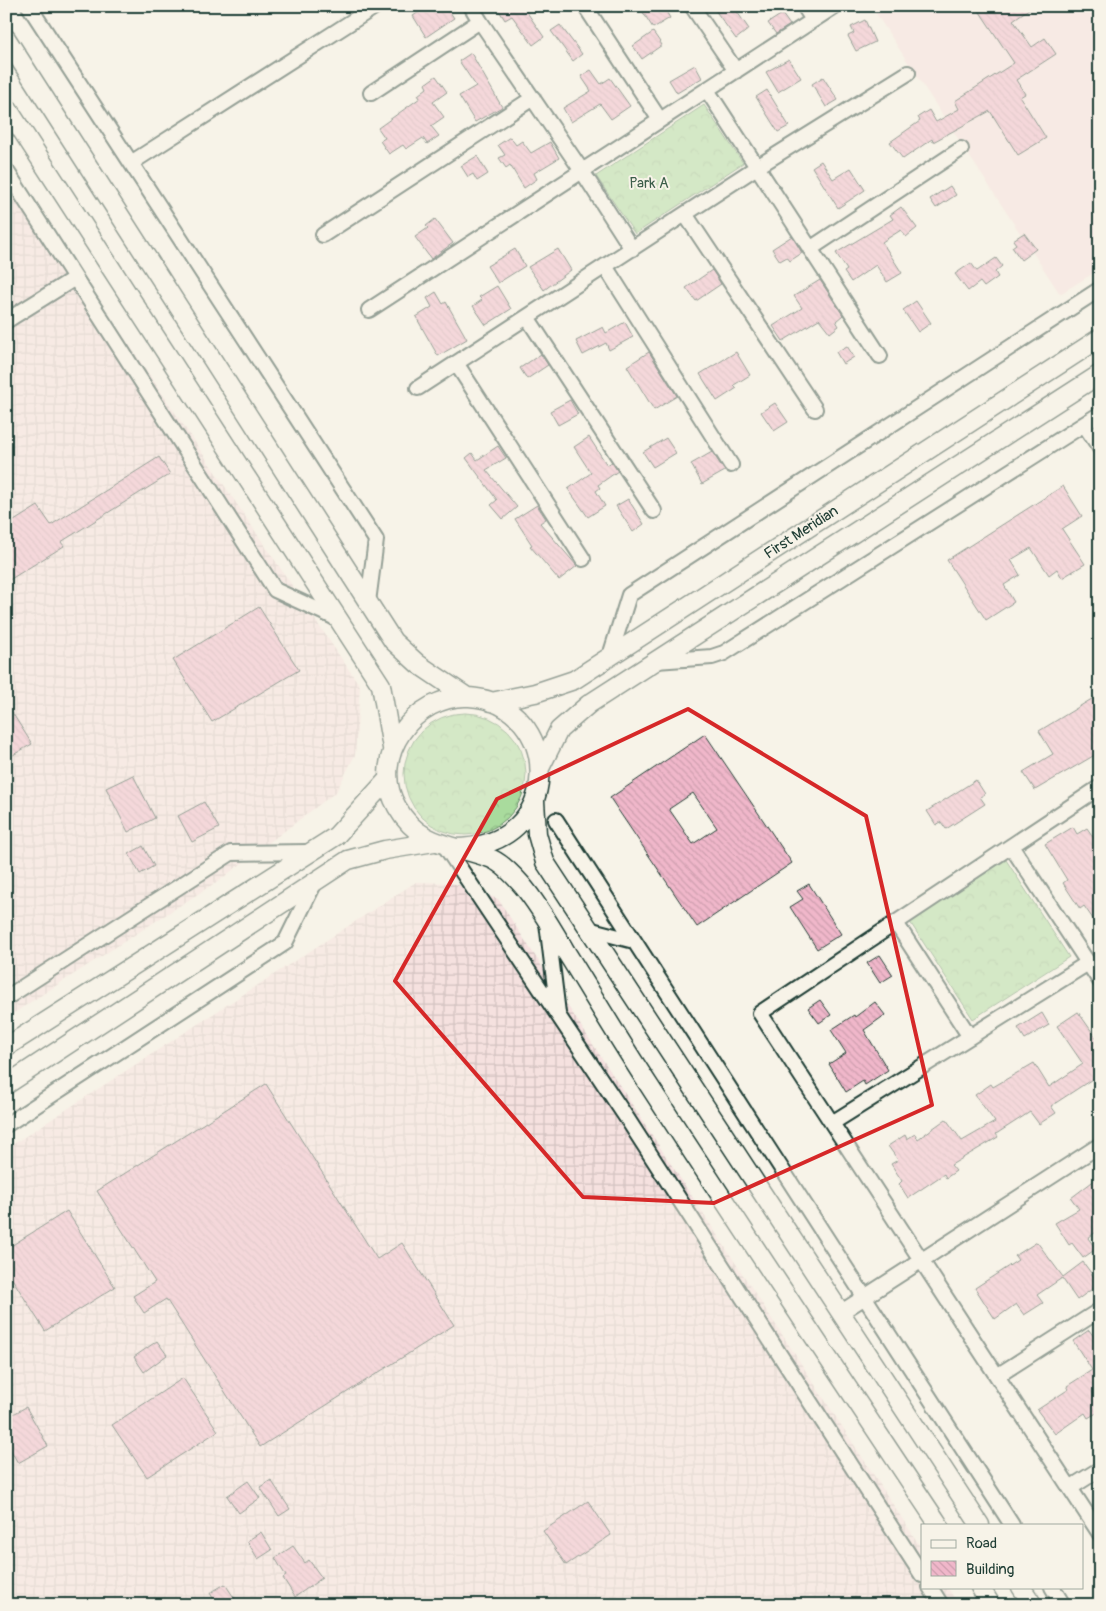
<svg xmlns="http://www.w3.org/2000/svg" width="1106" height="1611" viewBox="0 0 1106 1611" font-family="Pangolin,sans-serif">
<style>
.built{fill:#f5e1df}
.industrial{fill:url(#industrial-grid)}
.forest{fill:url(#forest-crowns);stroke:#648c68}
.building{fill:url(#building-back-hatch);stroke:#1f3d34;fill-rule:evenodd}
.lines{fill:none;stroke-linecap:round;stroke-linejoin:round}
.minor-casing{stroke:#1f3d34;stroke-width:18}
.tertiary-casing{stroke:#1f3d34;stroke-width:21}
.minor{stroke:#f7f3e8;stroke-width:14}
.tertiary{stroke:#f7f3e8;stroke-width:18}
.marked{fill:none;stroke:#d62828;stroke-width:4;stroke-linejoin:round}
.labels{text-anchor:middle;stroke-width:4;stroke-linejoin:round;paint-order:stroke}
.park-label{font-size:15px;fill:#3b5d49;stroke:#f7f3e8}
.street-label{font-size:15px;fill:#1f3d34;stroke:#f7f3e8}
</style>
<defs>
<pattern id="industrial-grid" width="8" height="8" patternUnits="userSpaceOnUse" patternTransform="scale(1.25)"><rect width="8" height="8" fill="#f5e1df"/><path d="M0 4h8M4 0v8" fill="none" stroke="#d2c2c0"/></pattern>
<pattern id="forest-crowns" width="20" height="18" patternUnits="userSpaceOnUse" patternTransform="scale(1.25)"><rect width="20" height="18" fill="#a9db9d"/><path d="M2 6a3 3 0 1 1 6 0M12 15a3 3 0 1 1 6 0" fill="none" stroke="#91bd88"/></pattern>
<pattern id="building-back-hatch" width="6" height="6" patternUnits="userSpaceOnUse" patternTransform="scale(1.25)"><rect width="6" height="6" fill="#f0b7ca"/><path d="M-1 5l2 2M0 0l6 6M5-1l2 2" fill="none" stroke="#cd9eae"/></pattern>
</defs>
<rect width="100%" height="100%" fill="#f7f3e8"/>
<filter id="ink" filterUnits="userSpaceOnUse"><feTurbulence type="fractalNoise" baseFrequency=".02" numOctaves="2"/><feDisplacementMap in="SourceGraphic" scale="10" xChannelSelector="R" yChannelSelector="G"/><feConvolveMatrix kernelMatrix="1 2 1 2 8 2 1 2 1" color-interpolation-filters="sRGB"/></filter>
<g filter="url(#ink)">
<path class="built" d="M871 6H1100V269L1060 294Z"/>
<path class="industrial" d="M6 163 360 686 355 755 336 792 221 879 6 1018Z
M416 882 452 883 498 899 922 1549V1587H947L959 1605H6V1149Z"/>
<path class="forest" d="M704 105 743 163 635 234 596 176Z
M404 774a61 61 0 1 1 122 0a61 61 0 1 1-122 0Z
M1006 860 1069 957 973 1019 910 922Z"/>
<path class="building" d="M428 6H446L454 18 426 37 413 16Z
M496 6H527L524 8 544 37 533 45 512 16 505 20Z
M639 6H663L670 18 653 28Z
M712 6H733L749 29 736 39Z
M976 6H1033L1013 20 1032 47 1045 38 1056 54 1016 80 1025 94 1020 97 1046 138 1018 155 990 111 933 142 932 139 903 159 890 142 920 121 918 117 929 110 936 122 959 109 955 101 1014 63Z
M782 14 790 25 776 34 768 23Z
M865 20 875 42 856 51 848 36 854 33 851 27Z
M560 25 582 54 573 61 551 31Z
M653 32 662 45 642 59 633 46Z
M471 53 502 107 475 122 459 96 476 86 459 61Z
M789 59 801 78 778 92 766 72Z
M695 65 702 78 677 93 669 80Z
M591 70 601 84 610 78 630 106 611 119 600 104 571 122 563 108 591 91 581 76Z
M436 76 447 92 433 102 444 117 431 126 439 136 427 144 423 138 406 149 403 145 389 154 380 141 385 138 378 128 420 98 418 95 427 88 425 84Z
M823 77 838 100 826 107 812 84Z
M767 90 789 126 778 132 756 97Z
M510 137 516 145 522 141 531 153 550 142 559 158 534 173 537 179 524 188 510 165 506 168 499 158 505 155 498 145Z
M477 156 488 174 477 181 473 174 468 177 461 166Z
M821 161 833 179 851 168 865 190 838 208 812 167Z
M950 186 956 195 936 208 930 199Z
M901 207 917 228 906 237 901 230 882 242 902 273 887 282 876 265 851 282 844 272 847 270 836 253 893 219 890 215Z
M435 219 453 243 431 259 415 237 428 228 426 226Z
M1024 233 1036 249 1021 260 1012 247 1016 244 1013 240Z
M792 236 802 253 790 261 787 257 780 261 772 249Z
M515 249 525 266 498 283 487 266Z
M558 249 571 270 544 290 528 267Z
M996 258 1002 266 995 272 998 277 984 287 980 282 968 291 955 274 971 263 977 271Z
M712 270 721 284 696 301 686 288Z
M820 280 843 315 836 321 839 326 830 333 819 319 783 341 773 326 802 308 794 296Z
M497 286 511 309 486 325 473 306 482 300 479 297Z
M436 292 443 304 446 302 467 339 438 356 416 317 432 307 427 298Z
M916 301 931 323 918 332 903 310Z
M625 322 633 337 609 350 606 343 583 355 576 341 603 327 606 333Z
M847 346 854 357 843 364 836 352Z
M649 352 677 396 654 410 627 366Z
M736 352 750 375 734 385 737 388 717 401 700 374Z
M541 354 548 365 527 379 520 368Z
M570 400 578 414 558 425 550 411Z
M775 403 788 422 774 431 761 412Z
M589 437 607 465 612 462 618 471 598 485 600 488 596 491 605 506 588 517 568 489 591 473 574 447Z
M666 438 676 453 653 467 643 452Z
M498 446 506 458 486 470 517 507 503 519 491 505 497 500 466 458 472 453 477 460Z
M712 452 725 471 702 484 691 464Z
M159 457 170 474 61 542 64 546 6 582V526L38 506 51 525Z
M1063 486 1082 516 1062 529 1085 564 1062 578 1057 569 1049 575 1031 548 1011 560 1020 575 1004 585 1014 602 986 620 947 560Z
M628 499 644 524 633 532 616 506Z
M537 505 546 519 540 523 577 566 559 580 530 546 532 545 515 519Z
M259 607 299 670 212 722 173 660Z
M1100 694V752L1035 790 1023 772 1053 754 1039 731Z
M6 703 32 744 6 759Z
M705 734 792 863 697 927 610 798ZM693 793 717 828 693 844 669 809Z
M133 775 155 818 128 832 106 788Z
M976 780 985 794 980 797 985 804 946 829 941 822 936 825 927 811Z
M204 802 219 828 192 842 178 816Z
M1073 827 1077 834 1087 828 1100 847V929L1084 906 1080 909 1063 883 1067 880 1045 844Z
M143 846 154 866 140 874 129 854Z
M809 884 841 934 817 949 790 907 803 899 797 891Z
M880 955 893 975 880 983 867 963Z
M820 1000 831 1015 819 1023 808 1008Z
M875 1002 885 1015 864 1030 888 1070 865 1085 863 1081 846 1092 829 1064 846 1053 831 1030 854 1015 855 1017Z
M1078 1012 1100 1043V1074L1051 1106 1056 1113 1039 1124 1030 1112 996 1134 998 1137 951 1165 956 1171 946 1178 944 1174 908 1198 899 1184 902 1181 891 1164 898 1160 888 1146 905 1135 907 1139 915 1134 918 1139 946 1119 962 1141 995 1122 975 1095 991 1084 993 1087 1034 1063 1049 1087 1083 1064 1057 1026Z
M1042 1013 1049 1025 1025 1039 1018 1028Z
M266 1084 377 1259 402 1243 454 1325 260 1447 166 1299 144 1313 133 1296 155 1282 97 1191Z
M1100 1176V1229L1088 1238 1096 1249 1083 1258 1072 1243 1069 1245 1055 1223 1079 1209 1071 1198Z
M67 1211 115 1287 45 1331 6 1269V1249Z
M1037 1242 1063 1277 1083 1262 1099 1284 1077 1300 1062 1278 1037 1295 1043 1303 1024 1315 1016 1304 995 1319 975 1288 1018 1260 1015 1256Z
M1089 1330 1100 1345V1411L1088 1418 1085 1413 1055 1434 1037 1410 1069 1389 1067 1386 1092 1370 1073 1341Z
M157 1341 167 1355 144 1372 134 1357Z
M183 1378 218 1431 147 1477 112 1425Z
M26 1407 48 1446 18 1463 6 1442V1418Z
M271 1480 290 1509 279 1516 260 1487Z
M248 1481 260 1498 239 1513 227 1496Z
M588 1501 611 1535 566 1565 543 1531Z
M261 1532 272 1550 258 1559 247 1541Z
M293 1546 305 1563 309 1560 322 1578 295 1597 283 1578 286 1576 275 1558Z
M225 1584 235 1599 225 1605H217L210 1593Z"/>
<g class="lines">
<g class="minor-casing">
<path id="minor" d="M29 6 376 540 368 602
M471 6 480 21
M585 6 660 120
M692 6 736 71
M804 6 813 20
M707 90 880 356
M371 93 480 21 582 171 632 249
M131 163 376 6
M6 170 275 590 340 620
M685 214 815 409
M323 235 533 98
M810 249 961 149
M605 266 731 465
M369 310 835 6
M527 317 654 511
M6 321 75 278
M456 363 583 559
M418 388 757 167 908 73
M1084 424 1100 448
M610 656 629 595 1100 289
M656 661 712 657 724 653 1100 414
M1100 787 760 1013 1100 1534
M556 820 1012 1525
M445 846 628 1120 922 1575
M1011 846 1100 981
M547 923 558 1013
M896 923 970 1037
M588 929 634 941
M6 998 231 853 310 852
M832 1123 1088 963
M6 1125 285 943 315 882
M840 1313 1100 1145
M997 1376 1100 1310
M1070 1488 1100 1469
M930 1587 941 1605
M1052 1587 1063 1605"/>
</g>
<g class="tertiary-casing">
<path id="tertiary" d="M6 38 393 641 418 664 467 697
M6 106 381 685 392 748
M491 702 535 693 574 680 1100 338
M540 768 559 730 589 704 1100 374
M535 801 537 834 545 862 980 1525
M451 848C569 850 563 703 469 697 415 694 368 757 397 807 420 848 454 844 492 859 503 864 515 877 522 885 539 905 553 930 566 952 594 997 621 1043 650 1087 745 1234 842 1379 939 1525
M6 1047 336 836 388 779
M6 1085 348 860 385 850 434 842
M980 1587 991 1605
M1021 1587 1033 1605"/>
</g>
<use href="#minor" class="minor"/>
<use href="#tertiary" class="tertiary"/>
</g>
</g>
<path d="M0 0H1106V1611H0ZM688 709 866 816 932 1105 714 1203 583 1197 395 981 497 799Z" fill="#f7f3e8" fill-opacity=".55" fill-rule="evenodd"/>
<path class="marked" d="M688 709 866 816 932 1105 714 1203 583 1197 395 981 497 799Z"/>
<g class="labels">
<g class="park-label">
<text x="649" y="188">Park A</text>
</g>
<g class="street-label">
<text transform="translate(801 532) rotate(-33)" y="5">First Meridian</text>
</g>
</g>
<rect width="1106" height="1611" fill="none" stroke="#f7f3e8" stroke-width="25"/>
<rect x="12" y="12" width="1081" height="1586" fill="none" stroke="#1f3d34" stroke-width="2" filter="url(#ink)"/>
<rect x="921" y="1524" width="162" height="65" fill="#f7f3e8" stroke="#a1aaa0"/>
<rect x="931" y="1540" width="25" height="8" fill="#f7f3e8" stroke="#a1aaa0"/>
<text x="966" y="1548" font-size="15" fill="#1f3d34">Road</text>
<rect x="931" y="1561" width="25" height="15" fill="url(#building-back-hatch)" stroke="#a1aaa0"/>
<text x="966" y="1574" font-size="15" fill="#1f3d34">Building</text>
</svg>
